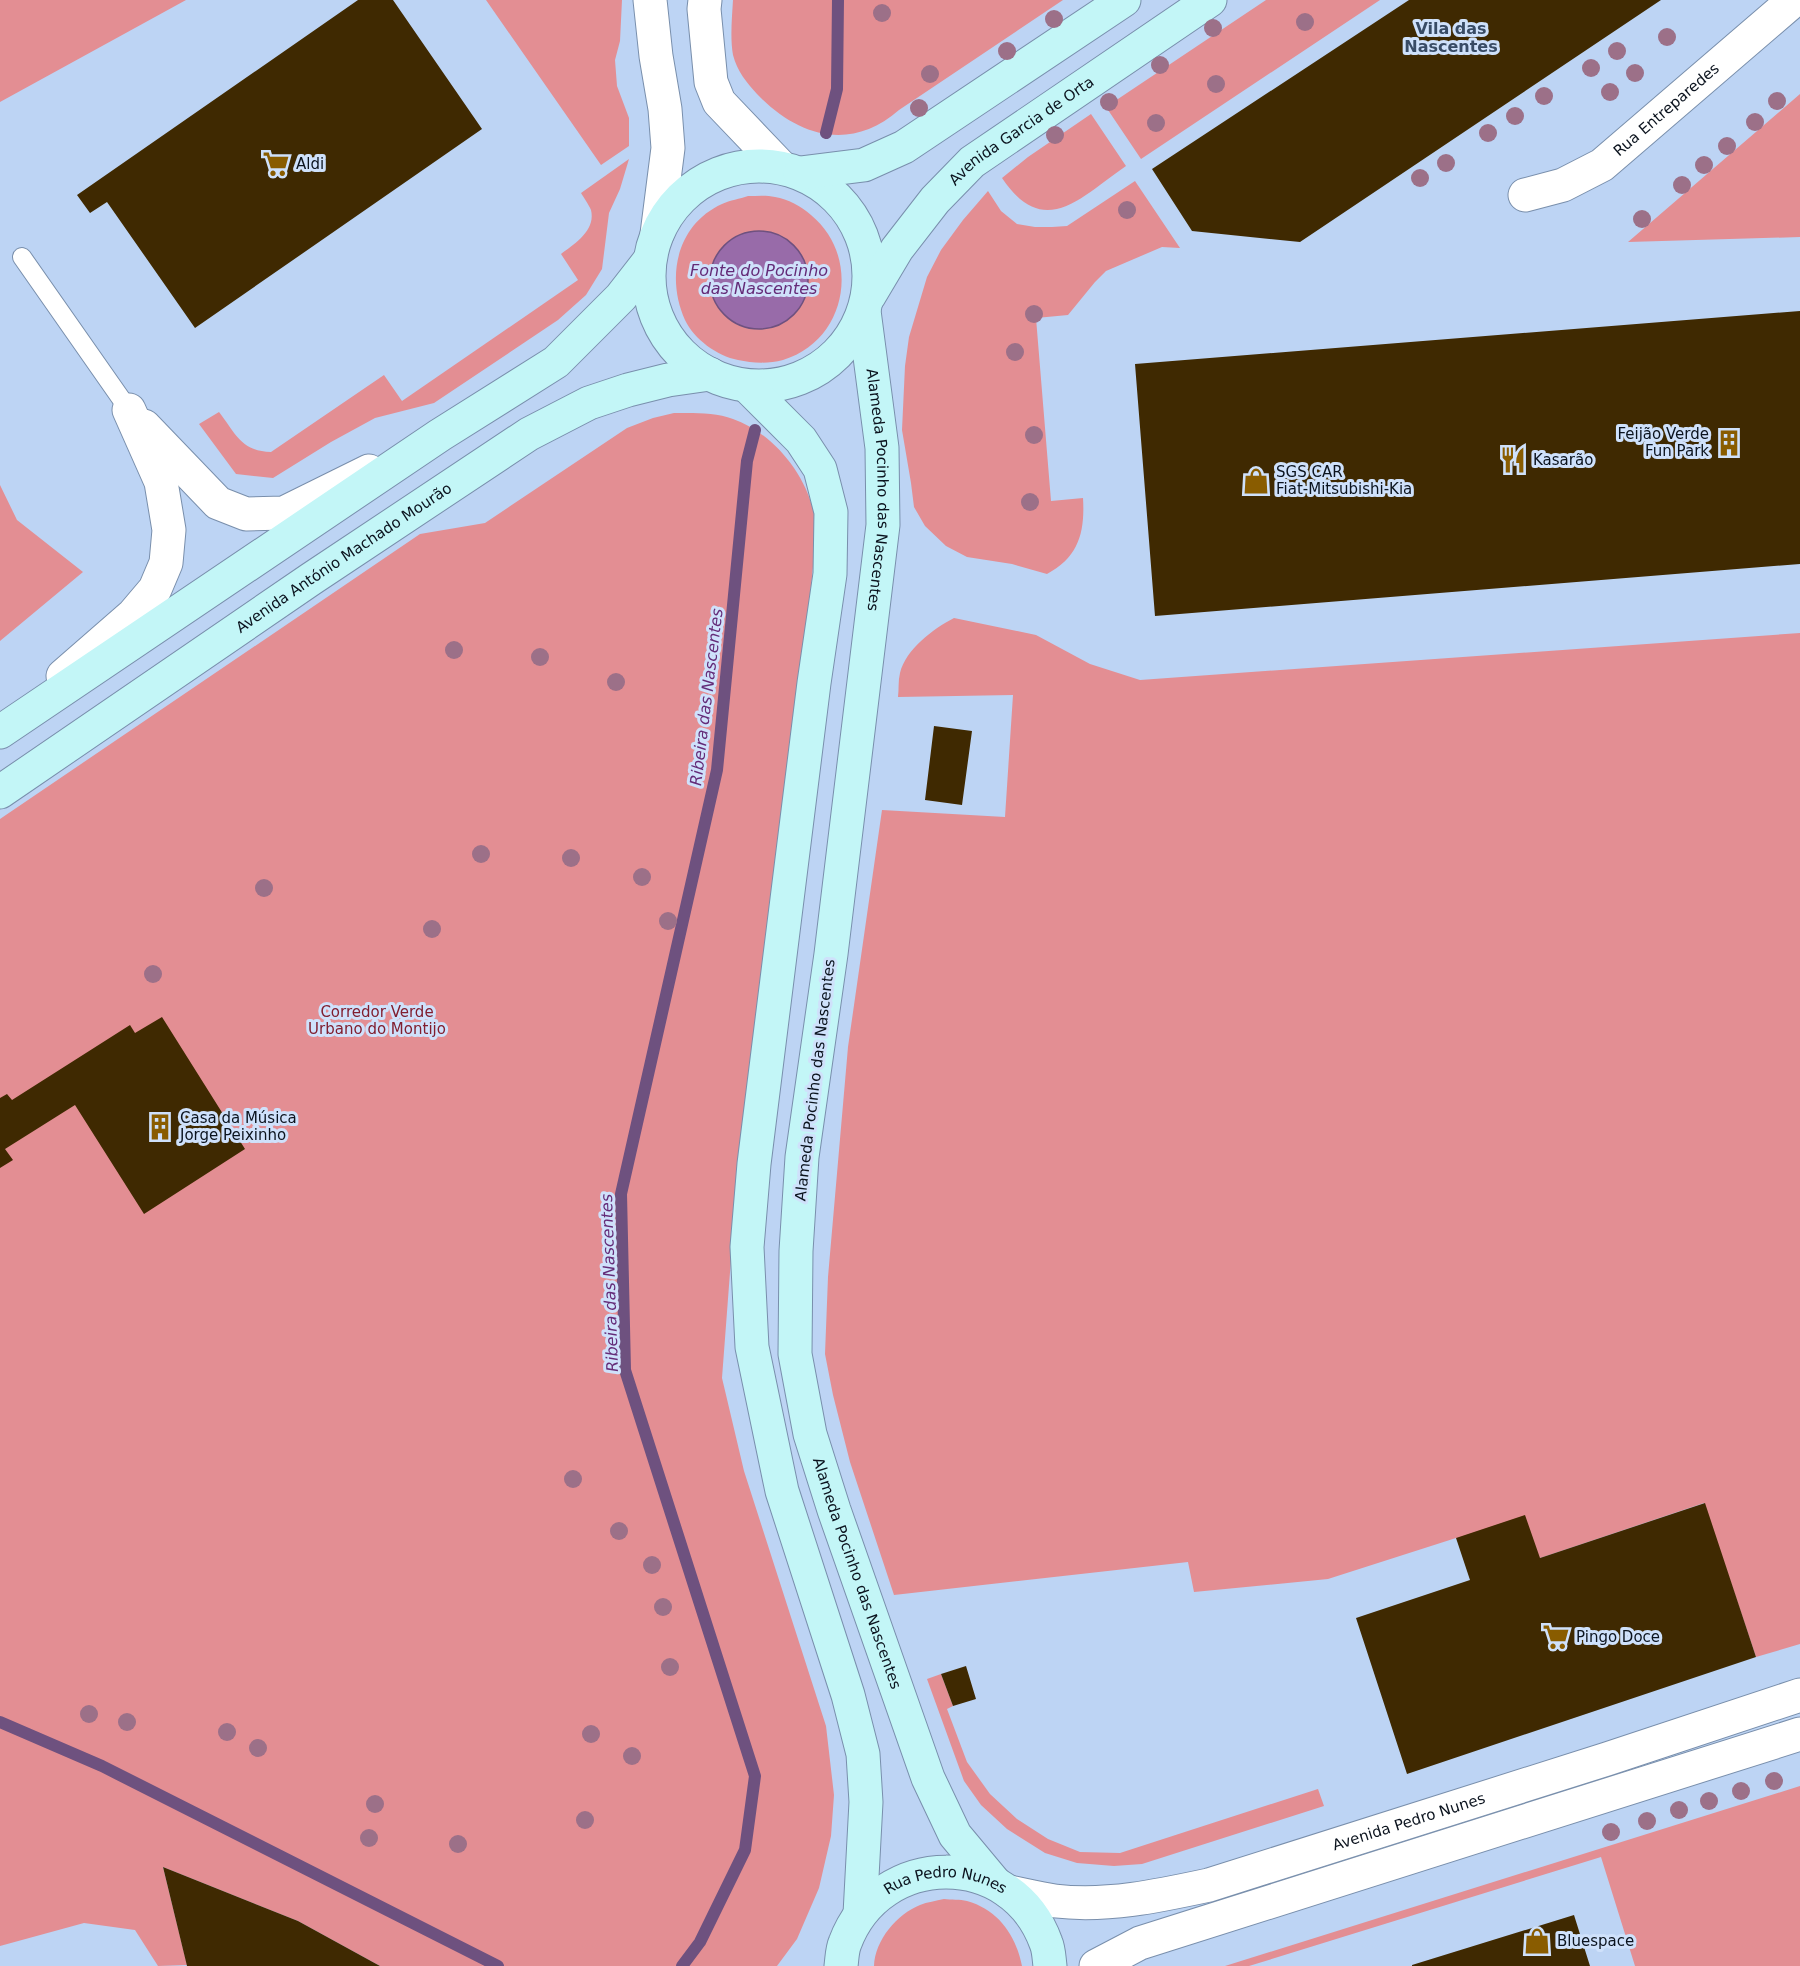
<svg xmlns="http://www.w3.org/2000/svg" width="1800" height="1966" viewBox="0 0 1800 1966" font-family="'DejaVu Sans',sans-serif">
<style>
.green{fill:#e38e93}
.water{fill:#986ba9;stroke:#6e517f;stroke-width:1.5}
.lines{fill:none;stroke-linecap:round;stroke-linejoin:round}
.stream{stroke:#6e517f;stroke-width:12}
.building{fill:#3f2901}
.service-casing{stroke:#798fac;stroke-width:20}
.minor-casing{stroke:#798fac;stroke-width:35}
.tertiary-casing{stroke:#798fac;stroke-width:35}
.secondary-casing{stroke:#798fac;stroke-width:35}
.service{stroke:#fff;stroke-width:18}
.minor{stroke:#fff;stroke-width:33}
.tertiary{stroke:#fff;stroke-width:33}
.secondary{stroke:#c3f6f7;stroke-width:33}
.tree{fill:#9c7088}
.labels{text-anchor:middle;stroke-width:6;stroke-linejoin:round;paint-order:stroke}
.street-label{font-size:15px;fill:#0b131e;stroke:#cfe1fb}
.poi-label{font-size:15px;fill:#0b131e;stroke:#cfe1fb;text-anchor:start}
.park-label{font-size:15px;fill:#811e2f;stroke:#cfe1fb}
.neighbourhood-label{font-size:16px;font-weight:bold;fill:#384b65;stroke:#cfe1fb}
.water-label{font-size:16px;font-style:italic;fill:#642b78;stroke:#cfe1fb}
</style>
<rect width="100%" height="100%" fill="#bdd4f4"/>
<path class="green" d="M0 0H186L0 102Z
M486 0H622L620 41 615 60 617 86 629 118V146L601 165Z
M733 0H1063L899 110C851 152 798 137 757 94 747 83 737 71 733 55 730 38 732 18 733 0Z
M1266 0H1380L1141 159 1106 107Z
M1800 94V237L1628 242Z
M1091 114 1126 166C1081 197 1044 241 1002 178L1028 157Z
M629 159 620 189 609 213 602 269 586 295 558 320 434 403 375 418 331 442 273 478 236 474 199 424 219 412C236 434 241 451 271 452L384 375 402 401 578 280 561 254C574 244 596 231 591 210 589 205 584 198 581 193Z
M1135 181 1180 248 1162 247 1106 271 1095 282 1068 315 1036 318 1051 501 1083 498C1085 532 1079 557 1047 574L1012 564 967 557 946 546 925 526 914 507 911 483 902 430 905 366 909 337 927 277 941 250 963 220 988 191 1001 211 1017 224 1035 227H1052L1067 226Z
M748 196C757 196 767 195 775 197 788 199 801 206 811 215 862 257 847 341 783 360 768 364 752 363 738 360 717 356 694 339 685 320 666 278 676 225 722 204 730 200 740 199 748 196Z
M674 413C693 413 715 412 733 419 776 434 813 482 816 528 817 544 813 562 812 578L737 1180 722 1378 744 1471 826 1726 834 1795 831 1836 819 1888 797 1939 777 1966H380L298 1921 163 1867 187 1965 158 1966 135 1930 84 1923 0 1946V819L420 534 485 523 627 428 653 418Z
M0 485 17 520 83 572 0 641Z
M954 618 1036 635 1090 664 1140 680 1800 633V1644L1756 1657 1704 1503 1540 1558 1456 1538 1328 1579 1194 1592 1188 1562 894 1595 850 1462 833 1395 825 1354 828 1277 848 1047 882 810 1005 817 1013 695 898 697C899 689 898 681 900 673 906 649 933 629 954 618Z
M941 1674 953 1706 947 1709 967 1762 990 1794 1017 1819 1048 1839 1080 1852 1120 1853 1318 1789 1324 1806 1142 1864 1114 1866 1077 1863 1045 1853 1007 1829 981 1805 964 1781 927 1679Z
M1800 1786V1966H1635L1601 1857 1249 1966H1225Z
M944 1899C951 1900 960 1899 967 1901 999 1910 1016 1936 1022 1966H874C875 1940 897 1914 920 1905 927 1902 936 1901 944 1899Z"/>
<path class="water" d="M710 280a49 49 0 1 1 98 0a49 49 0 1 1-98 0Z"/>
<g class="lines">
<path class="stream" d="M826 133 837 89 838 0
M0 1722 102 1766 498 1966
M682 1966 700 1942 745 1850 755 1776 625 1370 621 1194 717 770 747 461 755 430"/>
</g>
<path class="building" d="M358 0H393L482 129 195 328 107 202 90 213 77 195Z
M1409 0H1661L1300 242 1192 231 1152 169Z
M1800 311V564L1155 616 1135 364Z
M934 726 972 731 962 805 925 800Z
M162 1017 245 1149 144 1214 75 1105 5 1149 13 1160 0 1168V1098L7 1094 12 1100 130 1025 135 1033Z
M1705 1503 1756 1657 1407 1774 1356 1618 1470 1580 1456 1538 1525 1515 1540 1558Z
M966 1666 976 1699 953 1706 941 1674Z
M163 1867 298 1921 380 1966H187Z
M1574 1915 1590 1966H1412V1965Z"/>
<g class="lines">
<g class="service-casing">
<path id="service" d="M22 257 129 410"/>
</g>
<g class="minor-casing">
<g id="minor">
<path d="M650 0 656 56 665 109 668 148 657 234"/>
<path d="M705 0 704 9 711 82 719 102 781 167"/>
<path id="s1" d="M1525 195 1563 185 1602 165 1794 0"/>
</g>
</g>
<g class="tertiary-casing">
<g id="tertiary">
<path d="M144 426 218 503 246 514 284 513 369 471"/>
<path d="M63 676 133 615 155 589 166 563 169 530 161 482 129 410"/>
<path id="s2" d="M1009 1892C1024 1895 1040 1899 1055 1901 1107 1907 1158 1896 1209 1885L1607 1759 1800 1695"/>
<path d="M1096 1966 1140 1943 1800 1734"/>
</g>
</g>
<g class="secondary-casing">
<g id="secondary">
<circle cx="759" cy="276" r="110"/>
<path d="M800 173 864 165 904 147 1124 0"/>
<path id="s3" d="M869 296 897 249 935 200 972 162 1210 0"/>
<path id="s4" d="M864 311 882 448 883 525 831 954 802 1157 796 1251 795 1354 810 1434 834 1510 928 1778 955 1835 995 1883"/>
<path d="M747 386 801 440 820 469 831 512 830 574 814 683 754 1164 747 1247 752 1347 782 1491 848 1695 863 1754 866 1802 860 1914"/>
<path d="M0 732 440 435 556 362 621 297 649 261"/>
<path id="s5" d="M0 792 311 579 529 434 589 403 628 390 668 380 710 374"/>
<path id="s6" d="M841 1966C842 1959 842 1950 845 1943 880 1849 1012 1848 1046 1943 1049 1950 1049 1959 1050 1966"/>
</g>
</g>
<use href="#service" class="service"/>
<use href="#minor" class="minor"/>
<use href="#tertiary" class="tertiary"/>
<use href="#secondary" class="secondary"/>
</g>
<g class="tree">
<circle cx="882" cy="13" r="9"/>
<circle cx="1054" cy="19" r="9"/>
<circle cx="1305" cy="22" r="9"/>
<circle cx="1213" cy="28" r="9"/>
<circle cx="1667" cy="37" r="9"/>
<circle cx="1007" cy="51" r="9"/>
<circle cx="1617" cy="51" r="9"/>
<circle cx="1160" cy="65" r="9"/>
<circle cx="1591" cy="68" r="9"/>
<circle cx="1635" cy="73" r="9"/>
<circle cx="930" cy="74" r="9"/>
<circle cx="1216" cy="84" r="9"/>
<circle cx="1610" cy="92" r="9"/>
<circle cx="1544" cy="96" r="9"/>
<circle cx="1777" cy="101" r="9"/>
<circle cx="1109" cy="102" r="9"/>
<circle cx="919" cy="108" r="9"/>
<circle cx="1515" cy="116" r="9"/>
<circle cx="1755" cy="122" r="9"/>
<circle cx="1156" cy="123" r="9"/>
<circle cx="1488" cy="133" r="9"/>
<circle cx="1055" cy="135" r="9"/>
<circle cx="1727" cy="146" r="9"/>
<circle cx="1446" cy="163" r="9"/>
<circle cx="1704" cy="165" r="9"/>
<circle cx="1420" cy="178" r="9"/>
<circle cx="1682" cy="185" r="9"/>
<circle cx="1127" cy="210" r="9"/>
<circle cx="1642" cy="219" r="9"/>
<circle cx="1034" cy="314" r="9"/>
<circle cx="1015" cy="352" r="9"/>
<circle cx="1034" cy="435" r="9"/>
<circle cx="1030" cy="502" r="9"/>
<circle cx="454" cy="650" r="9"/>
<circle cx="540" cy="657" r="9"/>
<circle cx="616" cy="682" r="9"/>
<circle cx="481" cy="854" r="9"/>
<circle cx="571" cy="858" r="9"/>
<circle cx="642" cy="877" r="9"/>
<circle cx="264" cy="888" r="9"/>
<circle cx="668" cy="921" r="9"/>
<circle cx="432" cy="929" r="9"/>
<circle cx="153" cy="974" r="9"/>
<circle cx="573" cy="1479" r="9"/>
<circle cx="619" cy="1531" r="9"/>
<circle cx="652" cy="1565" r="9"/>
<circle cx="663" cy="1607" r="9"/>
<circle cx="670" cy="1667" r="9"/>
<circle cx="89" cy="1714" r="9"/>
<circle cx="127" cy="1722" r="9"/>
<circle cx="227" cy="1732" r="9"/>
<circle cx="591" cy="1734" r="9"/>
<circle cx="258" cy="1748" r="9"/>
<circle cx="632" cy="1756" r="9"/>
<circle cx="1774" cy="1781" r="9"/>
<circle cx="1741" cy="1791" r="9"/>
<circle cx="1709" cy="1801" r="9"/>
<circle cx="375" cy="1804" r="9"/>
<circle cx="1679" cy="1810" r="9"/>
<circle cx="585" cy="1820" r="9"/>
<circle cx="1647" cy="1821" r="9"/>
<circle cx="1611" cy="1832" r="9"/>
<circle cx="369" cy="1838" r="9"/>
<circle cx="458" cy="1844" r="9"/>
</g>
<defs>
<g id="supermarket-bare" transform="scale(2.07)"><path d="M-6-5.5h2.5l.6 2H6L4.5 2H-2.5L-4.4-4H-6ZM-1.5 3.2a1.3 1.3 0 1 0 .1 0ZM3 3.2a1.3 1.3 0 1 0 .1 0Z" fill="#895c00" stroke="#cfe1fb" stroke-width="2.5" paint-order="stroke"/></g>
<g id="building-bare" transform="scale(2.07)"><path d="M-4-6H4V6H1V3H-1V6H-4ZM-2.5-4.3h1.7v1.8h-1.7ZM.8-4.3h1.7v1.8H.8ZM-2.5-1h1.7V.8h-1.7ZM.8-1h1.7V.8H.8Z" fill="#895c00" stroke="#cfe1fb" stroke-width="2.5" paint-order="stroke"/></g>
<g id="restaurant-bare" transform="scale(2.07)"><path d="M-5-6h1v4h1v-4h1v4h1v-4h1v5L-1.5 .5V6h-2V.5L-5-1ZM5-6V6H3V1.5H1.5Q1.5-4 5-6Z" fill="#895c00" stroke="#cfe1fb" stroke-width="2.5" paint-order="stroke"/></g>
<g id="shop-bare" transform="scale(2.07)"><path d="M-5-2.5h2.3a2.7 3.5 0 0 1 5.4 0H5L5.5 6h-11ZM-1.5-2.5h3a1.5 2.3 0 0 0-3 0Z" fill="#895c00" stroke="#cfe1fb" stroke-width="2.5" paint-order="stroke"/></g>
</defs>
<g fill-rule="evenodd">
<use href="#supermarket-bare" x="276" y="164"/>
<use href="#building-bare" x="1729" y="443"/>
<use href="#restaurant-bare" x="1513" y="460"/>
<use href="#shop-bare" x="1256" y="481"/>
<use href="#building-bare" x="160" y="1127"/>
<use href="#supermarket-bare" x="1556" y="1637"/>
<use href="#shop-bare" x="1537" y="1941"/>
</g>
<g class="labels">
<g class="street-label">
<text dy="5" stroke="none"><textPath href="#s1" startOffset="168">Rua Entreparedes</textPath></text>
<text dy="5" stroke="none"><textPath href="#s3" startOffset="228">Avenida Garcia de Orta</textPath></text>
<text dy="5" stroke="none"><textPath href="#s4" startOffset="180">Alameda Pocinho das Nascentes</textPath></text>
<text dy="5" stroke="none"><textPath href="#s5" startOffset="416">Avenida António Machado Mourão</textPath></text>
<text transform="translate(815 1080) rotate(-83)" y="5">Alameda Pocinho das Nascentes</text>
<text dy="5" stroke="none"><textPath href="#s4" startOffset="1278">Alameda Pocinho das Nascentes</textPath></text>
<text dy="5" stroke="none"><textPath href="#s2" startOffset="412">Avenida Pedro Nunes</textPath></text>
<text dy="5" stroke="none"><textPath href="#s6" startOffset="154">Rua Pedro Nunes</textPath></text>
</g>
<g class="poi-label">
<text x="296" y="169">Aldi</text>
<text x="1709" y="439" text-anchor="end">Feijão Verde<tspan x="1709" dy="17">Fun Park</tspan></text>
<text x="1533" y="465">Kasarão</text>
<text x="1276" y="477">SGS CAR<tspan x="1276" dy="17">Fiat-Mitsubishi-Kia</tspan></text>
<text x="180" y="1123">Casa da Música<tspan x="180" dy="17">Jorge Peixinho</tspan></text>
<text x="1576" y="1642">Pingo Doce</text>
<text x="1557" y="1946">Bluespace</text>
</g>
<g class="park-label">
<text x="377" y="1017">Corredor Verde<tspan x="377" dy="17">Urbano do Montijo</tspan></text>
</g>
<g class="neighbourhood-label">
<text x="1451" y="34">Vila das<tspan x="1451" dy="18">Nascentes</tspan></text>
</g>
<g class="water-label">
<text x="759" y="276">Fonte do Pocinho<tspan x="759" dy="18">das Nascentes</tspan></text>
<text transform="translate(706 697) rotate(-83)" y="6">Ribeira das Nascentes</text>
<text transform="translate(609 1283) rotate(-92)" y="6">Ribeira das Nascentes</text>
</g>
</g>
</svg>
